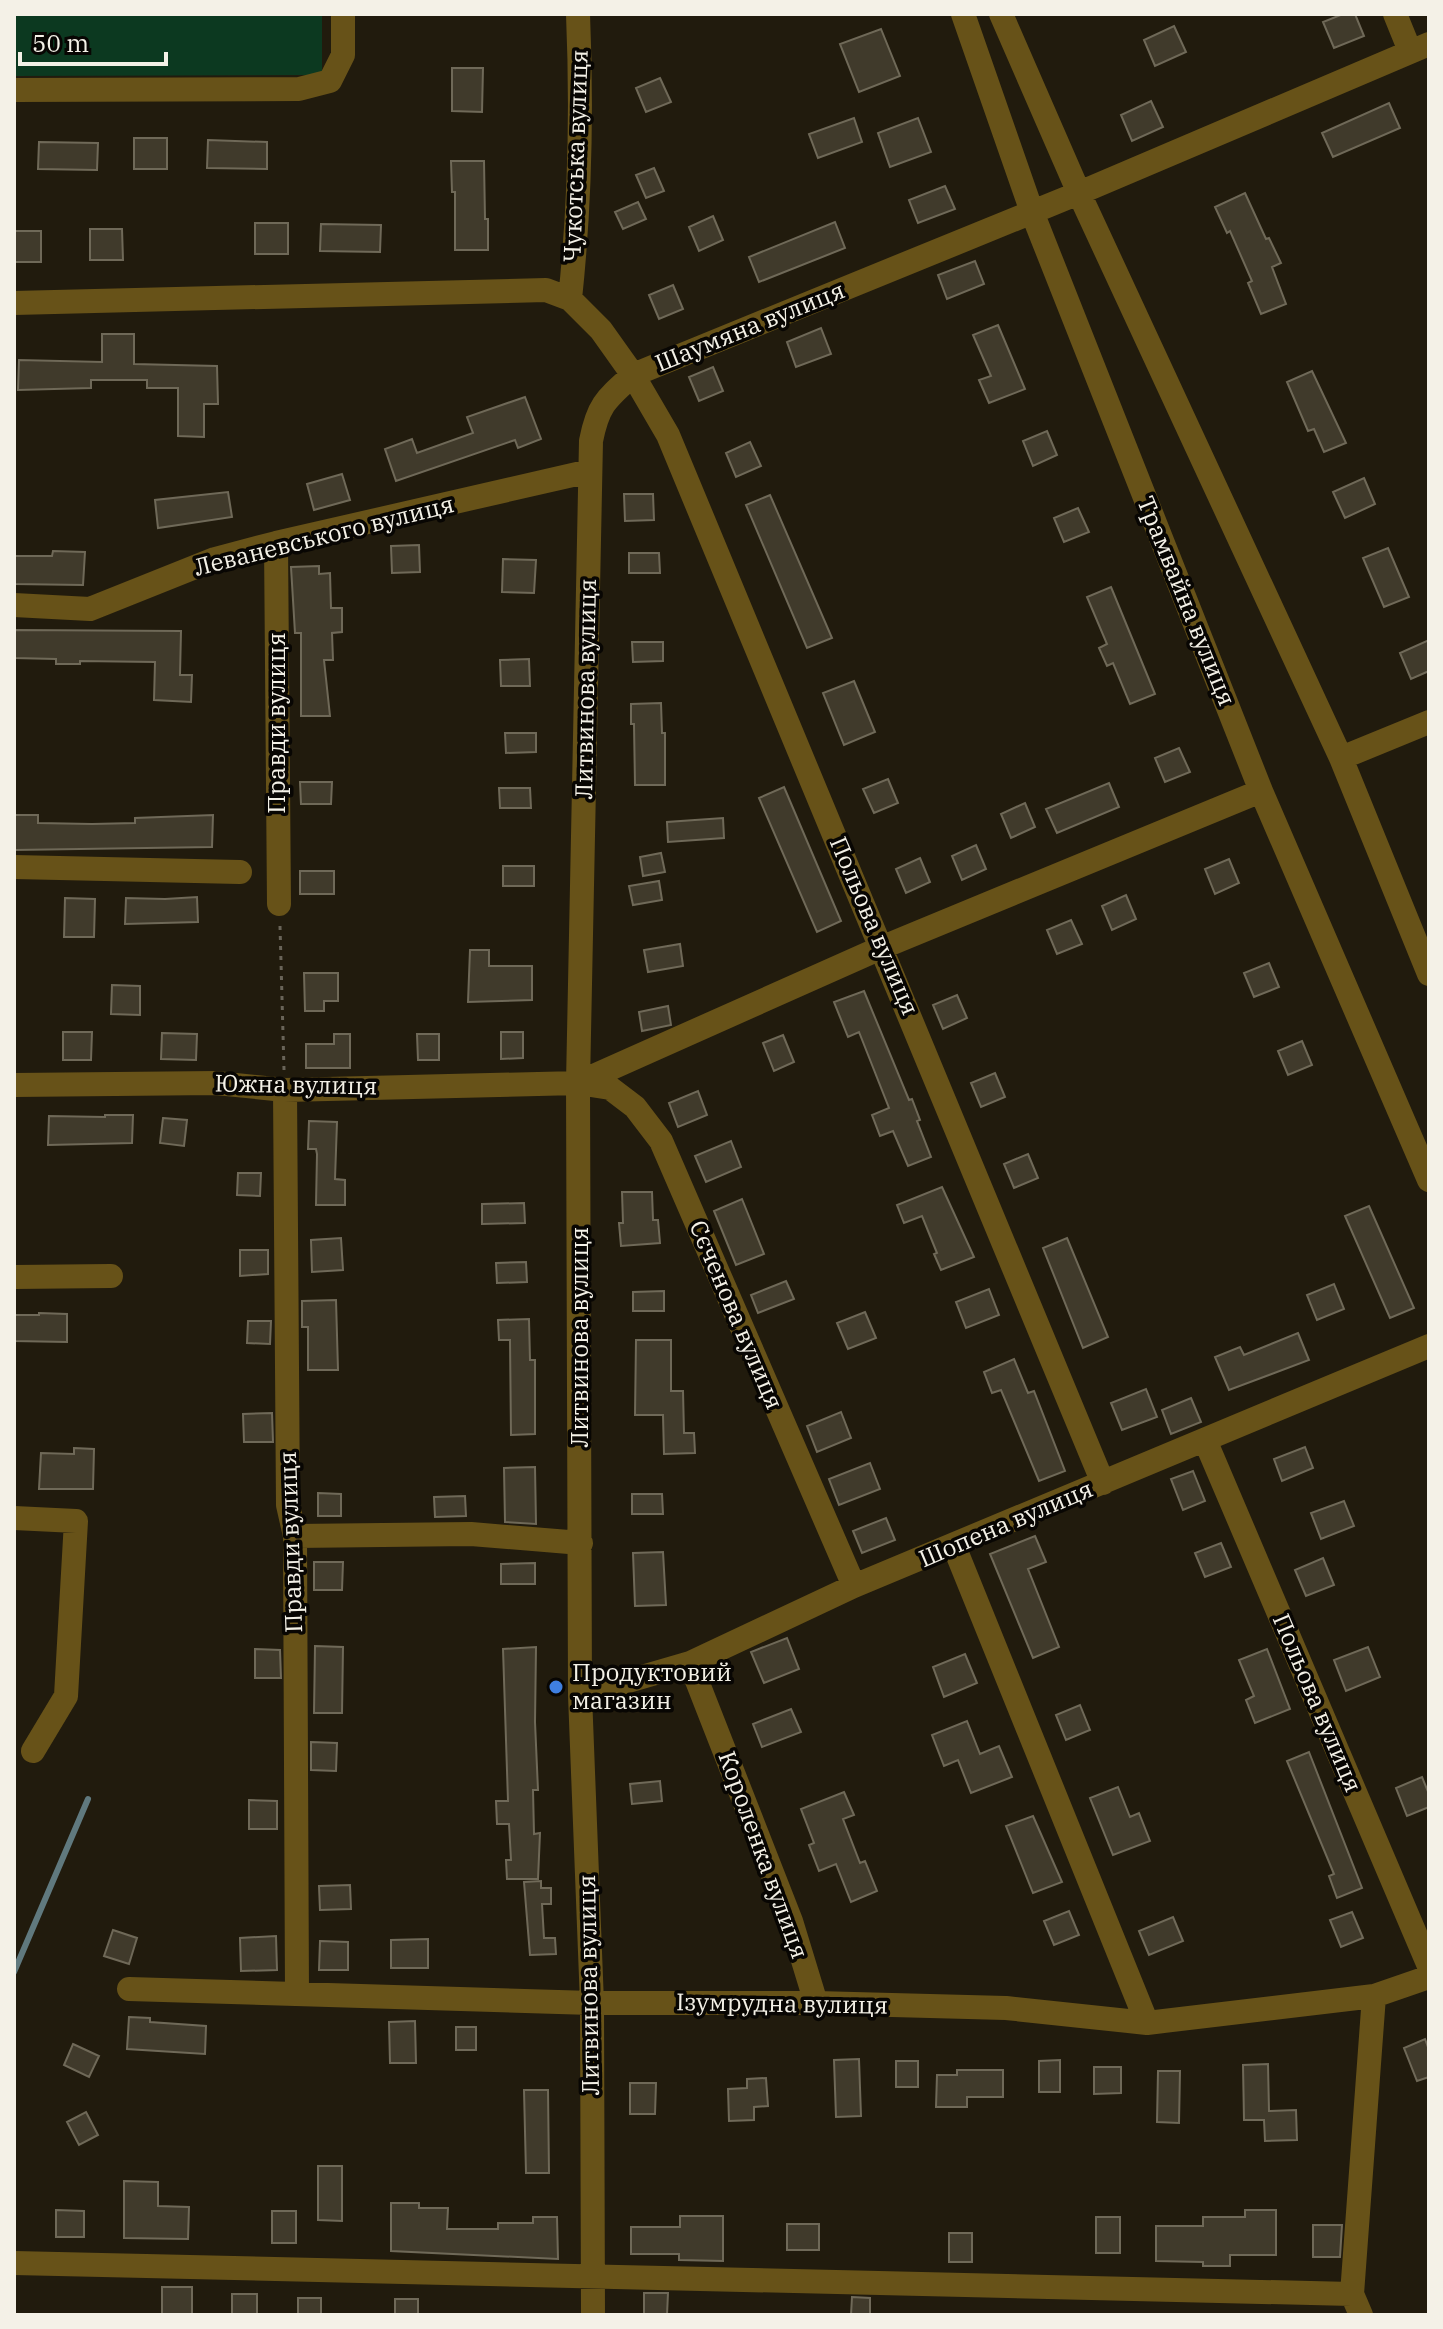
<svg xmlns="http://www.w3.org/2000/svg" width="1443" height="2329" viewBox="0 0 1443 2329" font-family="'IBM Plex Serif',serif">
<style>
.green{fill:#0c3920}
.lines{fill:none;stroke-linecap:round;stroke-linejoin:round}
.stream{stroke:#60797e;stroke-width:6}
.building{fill:#403a2b;stroke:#6f6958;stroke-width:2}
.path{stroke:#696458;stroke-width:3;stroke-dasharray:4 6;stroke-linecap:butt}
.minor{stroke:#675218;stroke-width:24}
.shop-dot{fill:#3f7fe0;stroke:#080603;stroke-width:3}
.labels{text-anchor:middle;stroke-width:7;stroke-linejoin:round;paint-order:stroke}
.street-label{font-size:24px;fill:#f4f1e7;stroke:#080603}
.poi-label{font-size:24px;fill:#f4f1e7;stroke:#080603;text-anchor:start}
</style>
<rect width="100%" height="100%" fill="#211b0d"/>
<path class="green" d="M14 14H322V75L14 76Z"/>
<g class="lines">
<path class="stream" d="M14 1972 88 1799"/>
</g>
<path class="building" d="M1343 14H1355L1364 36 1334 48 1323 22Z
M1174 26 1186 52 1155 66 1144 40Z
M881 29 900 76 859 92 840 44Z
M452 68H483L482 112 452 111Z
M660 78 671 102 646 112 636 88Z
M1151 101 1163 127 1132 141 1121 115Z
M1389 103 1400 128 1333 157 1322 133Z
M854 118 862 142 818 158 809 134Z
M918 118 931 152 890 167 878 133Z
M134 138H167V169H134Z
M208 140 267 142V169L207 168Z
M39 142 98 143 97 170 38 169Z
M451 161H484L485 219H488V250H455V192H452Z
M654 168 664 191 646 198 636 175Z
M945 186 955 209 918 223 909 200Z
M1245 193 1266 239 1269 238 1281 263 1272 267 1286 304 1261 314 1248 283 1252 281 1230 231 1227 233 1215 207Z
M638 202 646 219 623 229 615 212Z
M713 216 723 240 699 251 689 227Z
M835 222 845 248 759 282 749 257Z
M255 223H288V254H255Z
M321 224 381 225 380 252 320 251Z
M90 229H122L123 260H90Z
M14 231H41V262H14Z
M975 261 984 284 947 299 938 275Z
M673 285 683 309 659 319 649 295Z
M998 325 1025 389 989 403 979 380 991 376 973 335Z
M821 328 831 354 796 367 787 342Z
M102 334H134V364L217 366 218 404H204V437L178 436V388H147V380H91V388L18 390 19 360 102 362Z
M713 367 723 391 699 401 689 377Z
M1312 371 1346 443 1324 452 1314 429 1308 431 1287 382Z
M525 397 541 439 518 448 515 440 396 481 385 449 412 439 417 453 473 433 467 417Z
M1047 431 1057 455 1033 466 1023 441Z
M750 442 761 466 736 477 726 453Z
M342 474 350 500 314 510 307 484Z
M1364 478 1375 504 1345 518 1333 492Z
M228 492 232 517 158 528 155 500Z
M624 494H653L654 520 625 521Z
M770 495 832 638 807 648 746 505Z
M1078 508 1089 532 1064 542 1054 518Z
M419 545 420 572 392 573 391 546Z
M1388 548 1409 597 1384 607 1363 558Z
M53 551 85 552 83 585 14 584V556H52Z
M629 553H659L660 573H629Z
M503 559 536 560 534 593 502 592Z
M319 566V574L330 573 331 608H342V632L332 633 333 660H324L330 716H301V633H295L291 567Z
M1111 587 1155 694 1130 704 1113 663 1107 666 1099 648 1107 644 1087 597Z
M14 630 181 631 180 675H192L191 702 154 700 155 662 80 661V664H56V659L14 658Z
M1429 640V671L1411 679 1400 653Z
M632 642H663V661L633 662Z
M529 659 530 686H501L500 660Z
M854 681 875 732 844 745 823 693Z
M661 703 662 733H665V785H635L634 724H631V704Z
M505 733H536V752L506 753Z
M1179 748 1190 772 1165 782 1155 758Z
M888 779 898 803 874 813 863 789Z
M300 782H332L331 804H301Z
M1109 783 1119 807 1057 833 1046 809Z
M784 787 841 921 817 932 759 798Z
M499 788H530L531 808H500Z
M1025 803 1035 827 1011 838 1001 814Z
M14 815H38V823L92 824 135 823V818L213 815 212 847 14 850Z
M723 818 724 838 668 842 667 822Z
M976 845 986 869 962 880 952 856Z
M661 853 665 872 643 876 640 857Z
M920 858 930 882 906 893 896 869Z
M1229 859 1239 883 1215 894 1205 869Z
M503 866H534V886H503Z
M300 871H334V894H300Z
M659 881 662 900 633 905 629 886Z
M1126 895 1136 919 1112 930 1102 906Z
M197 897 198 922 125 924 126 898 165 899Z
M65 898 95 899 94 937H64Z
M1071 920 1082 944 1057 954 1047 930Z
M680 944 683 966 648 972 644 950Z
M470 950H489V966H532V1000L468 1002Z
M1269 963 1279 987 1254 997 1244 973Z
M304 973H338V1001H324V1011H305Z
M112 985 140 986V1015L111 1014Z
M864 991 909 1100 912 1099 920 1120 917 1121 931 1157 908 1166 893 1131 880 1136 872 1115 889 1108 859 1032 848 1037 834 1002Z
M957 995 967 1018 943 1029 933 1005Z
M668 1006 671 1025 642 1031 639 1012Z
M63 1032H92L91 1060H63Z
M501 1032H523V1058L501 1059Z
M162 1033 197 1034 196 1060 161 1059Z
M334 1034H350V1068H306V1044H334Z
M417 1034H439V1060H418Z
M783 1035 794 1062 774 1071 763 1043Z
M1302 1041 1312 1065 1288 1075 1278 1051Z
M995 1073 1005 1097 981 1107 971 1083Z
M698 1091 707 1115 678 1127 669 1103Z
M105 1115H133L132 1143 48 1145 49 1116 105 1117Z
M163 1118 187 1120 184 1146 160 1143Z
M309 1121 337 1122 335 1179 345 1180V1205H316L317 1154 316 1149H308Z
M731 1141 741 1167 706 1182 695 1156Z
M1028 1154 1038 1178 1014 1188 1004 1164Z
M238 1173H261L260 1196 237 1195Z
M942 1187 974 1257 941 1270 934 1254 937 1253 922 1216 904 1223 897 1205Z
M622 1192H652L653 1220H658L660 1243 621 1246 619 1223H623Z
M742 1199 764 1254 736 1265 714 1211Z
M524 1203 525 1223 482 1224V1204Z
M1369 1206 1414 1308 1390 1318 1345 1216Z
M341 1238 343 1270 312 1272 311 1240Z
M1067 1238 1108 1337 1083 1348 1043 1248Z
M240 1250H268V1274L240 1276Z
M526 1262 527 1282 497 1283 496 1263Z
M786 1281 794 1299 758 1313 751 1295Z
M1334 1284 1344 1309 1317 1320 1307 1295Z
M989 1289 999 1315 966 1328 956 1302Z
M664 1291V1311H633V1292Z
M336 1300 338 1370H308V1327H302V1301Z
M865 1312 876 1338 848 1349 837 1323Z
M39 1313 67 1314V1342L14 1341V1315H39Z
M529 1319 530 1360H535V1434L511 1435 510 1340H499L498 1320Z
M248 1321H271L270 1344 247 1343Z
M1298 1333 1309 1360 1229 1390 1215 1357 1240 1347 1244 1355Z
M636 1340H671V1391H683L684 1433H694L695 1453 664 1454 663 1415H635Z
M1014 1359 1028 1393 1034 1391 1065 1471 1039 1481 1001 1390 992 1393 984 1372Z
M1146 1389 1157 1417 1122 1430 1111 1403Z
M1191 1398 1201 1422 1171 1434 1162 1410Z
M841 1412 851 1438 817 1452 807 1426Z
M272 1413 273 1442H244L243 1414Z
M1305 1447 1313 1468 1282 1481 1274 1459Z
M74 1448 94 1449 93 1489H39L41 1453 74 1454Z
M870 1463 880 1489 839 1505 829 1479Z
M535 1467 536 1524 505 1522 504 1468Z
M1193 1471 1205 1501 1183 1510 1171 1479Z
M318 1493 341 1494V1516H318Z
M632 1494H662L663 1514H632Z
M465 1496 466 1516 435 1517 434 1497Z
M1344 1501 1354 1526 1321 1539 1311 1513Z
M886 1518 895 1540 862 1553 853 1531Z
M1035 1536 1046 1562 1028 1569 1059 1647 1033 1658 990 1554Z
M1221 1543 1231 1567 1205 1577 1195 1553Z
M663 1552 666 1605 635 1606 633 1553Z
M1323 1558 1334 1585 1306 1596 1295 1570Z
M314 1562H343L342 1590H314Z
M535 1563V1584H501V1564Z
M787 1638 799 1669 764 1683 751 1652Z
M315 1646 343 1647 342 1713H314Z
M536 1647 535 1722 538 1790H533L534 1834 540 1833 538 1879H507L506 1860H511L509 1824H497L496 1801H508L503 1649Z
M1368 1647 1380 1677 1346 1691 1334 1660Z
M255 1649 280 1650 281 1678H255Z
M1267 1649 1290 1709 1255 1723 1246 1700 1254 1696 1239 1660Z
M965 1654 977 1683 944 1697 933 1667Z
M1080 1705 1090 1730 1066 1740 1056 1715Z
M791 1709 801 1732 762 1747 753 1724Z
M967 1721 980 1754 999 1746 1012 1777 971 1793 958 1760 944 1766 932 1735Z
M311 1742 337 1743 336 1771 311 1770Z
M1309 1752 1362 1888 1337 1898 1329 1876 1334 1874 1287 1761Z
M1422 1777 1429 1794V1807L1407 1816 1396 1788Z
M660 1781 662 1801 632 1804 630 1784Z
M1118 1787 1130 1817 1139 1813 1150 1841 1113 1855 1090 1798Z
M844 1792 854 1815 843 1819 860 1863 865 1861 877 1891 851 1902 836 1864 819 1871 809 1845 814 1843 801 1809Z
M249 1800 277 1801V1829H249Z
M1033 1816 1062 1882 1033 1893 1006 1826Z
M541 1881V1888H551V1904H542L544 1938H555L556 1954 530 1955 524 1882Z
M350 1885 351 1909 320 1910 319 1886Z
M1069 1911 1079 1935 1054 1945 1044 1921Z
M1352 1912 1363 1938 1341 1947 1330 1920Z
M1173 1917 1183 1941 1149 1955 1139 1931Z
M113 1930 137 1938 129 1964 104 1956Z
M276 1936 277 1970 241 1971 240 1938Z
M428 1939V1968H391V1940Z
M320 1941 348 1942V1970H319Z
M129 2017 150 2018V2022L206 2026 205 2054 127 2049Z
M415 2021 416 2063H390L389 2022Z
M456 2027H476V2050H456Z
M1425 2039 1429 2050V2077L1417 2081 1404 2048Z
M73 2044 99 2056 89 2077 64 2065Z
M859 2059 861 2116 836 2117 834 2060Z
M1060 2060V2092H1039V2061Z
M896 2061H918V2087H896Z
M1268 2064 1269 2111 1296 2110 1297 2140 1265 2141 1264 2120H1244L1243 2065Z
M1094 2067H1121V2093L1094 2094Z
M957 2070H1003V2097H967V2107H936L937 2075H957Z
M1158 2071H1180L1179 2123 1157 2122Z
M766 2078 768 2106 754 2107V2120L729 2121 728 2089 747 2088V2079Z
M630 2083H656L655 2114H630Z
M524 2090H548L549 2173H526Z
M86 2112 98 2135 79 2145 67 2122Z
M318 2166H342V2221L318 2220Z
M124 2181 158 2182V2206L189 2207 188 2239 124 2238Z
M391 2203H419V2208H448L447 2229H498V2223H533V2217H557L558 2259 391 2251Z
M56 2210 84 2211V2237H56Z
M1245 2210H1276V2255H1230V2266H1203V2262L1156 2261V2226H1203V2217H1245Z
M272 2211H296V2243H272Z
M680 2216H723V2261L679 2260V2254H631V2227H680Z
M1096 2217H1120V2253H1096Z
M787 2224H819V2250H787Z
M1313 2225H1342L1340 2257H1313Z
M949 2233H972V2262H949Z
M162 2287H192V2315H162Z
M644 2293H668L667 2315H644Z
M232 2294H257V2315H232Z
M852 2297 870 2298V2315H851Z
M298 2298H321V2315H298Z
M395 2299H418V2315H395Z"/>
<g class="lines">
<path class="path" d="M280 926 284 1070"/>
<path class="minor" d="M963 14 1032 212 1261 791 1429 1180
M1001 14 1079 193 1341 758 1429 974
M1395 14 1410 51
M14 90 299 89 330 81 343 55V14
M570 299C580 205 582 109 578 14
M14 303 546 290 570 299 601 330 633 375 668 435 1103 1483
M276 543 279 904
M14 605 90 609 215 559 276 543 590 471
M1341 758 1429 722
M14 867 240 872
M578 1083 883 947 1261 791
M14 1085 216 1083 285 1090 578 1083 610 1088 635 1107 661 1141 854 1586
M285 1090 288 1505 295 1536 297 1994
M14 1277 111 1276
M1205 1440 1429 1966
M14 1518 76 1521 66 1696 33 1751
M295 1536 471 1534 581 1543
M954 1546 1147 2023
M690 1663 791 1921 816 2003
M580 1695 690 1663 854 1586 1429 1346
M129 1989 592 2003H816L1006 2008 1147 2023 1374 1996 1429 1977
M14 2263 1352 2294
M593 2315 592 2003 580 1695 578 1083 591 441C598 405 606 399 633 375L1079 193 1429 44
M1361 2315 1352 2294 1374 1996"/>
</g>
<circle class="shop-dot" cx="556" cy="1687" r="8"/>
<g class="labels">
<g class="street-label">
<text transform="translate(576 156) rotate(-88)" y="8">Чукотська вулиця</text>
<text transform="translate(750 327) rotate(-22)" y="8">Шаумяна вулиця</text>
<text transform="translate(324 536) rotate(-14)" y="8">Леваневського вулиця</text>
<text transform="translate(1186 601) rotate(68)" y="8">Трамвайна вулиця</text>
<text transform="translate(586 689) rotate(-89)" y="8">Литвинова вулиця</text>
<text transform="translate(277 723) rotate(-90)" y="8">Правди вулиця</text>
<text transform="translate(874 926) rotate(67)" y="8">Польова вулиця</text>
<text transform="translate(296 1085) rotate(1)" y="8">Южна вулиця</text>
<text transform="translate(736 1315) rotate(67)" y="8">Сєченова вулиця</text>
<text transform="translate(580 1337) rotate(-90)" y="8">Литвинова вулиця</text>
<text transform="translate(1006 1524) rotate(-23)" y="8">Шопена вулиця</text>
<text transform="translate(291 1542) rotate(-92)" y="8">Правди вулиця</text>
<text transform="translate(1317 1703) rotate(67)" y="8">Польова вулиця</text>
<text transform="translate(763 1855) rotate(70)" y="8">Короленка вулиця</text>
<text transform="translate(589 1985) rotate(-91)" y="8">Литвинова вулиця</text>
<text transform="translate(782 2004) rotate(1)" y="8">Ізумрудна вулиця</text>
</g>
<g class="poi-label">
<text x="572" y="1681">Продуктовий<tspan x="572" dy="28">магазин</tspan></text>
</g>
</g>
<rect width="1443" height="2329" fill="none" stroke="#f4f1e7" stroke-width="32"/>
<path d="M20 52v12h146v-12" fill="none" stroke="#f4f1e7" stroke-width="4"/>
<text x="32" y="52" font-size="24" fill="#f4f1e7" stroke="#080603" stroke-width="6" paint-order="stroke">50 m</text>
</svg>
